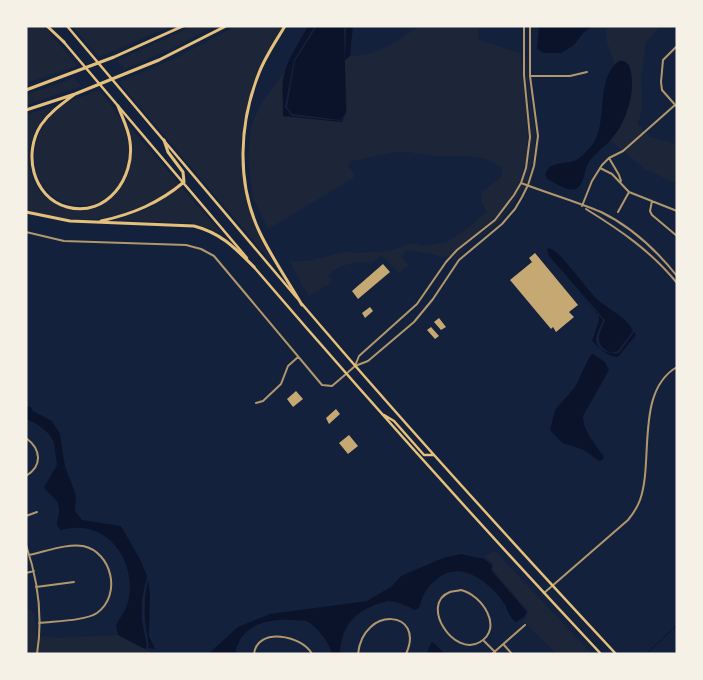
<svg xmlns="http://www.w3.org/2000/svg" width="703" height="680" viewBox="0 0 703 680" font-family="'Asap Condensed',sans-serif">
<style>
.green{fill:#1d2539}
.water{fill:#0b132b}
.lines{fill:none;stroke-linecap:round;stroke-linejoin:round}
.stream{stroke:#0b132b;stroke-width:1}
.building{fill:#c6a872}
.minor{stroke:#b1986c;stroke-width:2}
.tertiary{stroke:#b1986c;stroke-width:2}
.secondary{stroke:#e5c07b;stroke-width:2.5}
.motorway{stroke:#e5c07b;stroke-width:3}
</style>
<rect width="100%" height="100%" fill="#14213d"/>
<path class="green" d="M26 26H44L77 66 26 83Z
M72 26H172L99 57Z
M193 26H215L169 50 124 69 117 61Z
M236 26H283C233 107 227 177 272 261L270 260 119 82 176 58Z
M419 26H479L478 40 521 53C523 110 543 163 501 211 485 229 465 240 449 257L447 255 440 258 437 255 406 250 402 258 409 265 399 273 381 255 372 263C360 260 334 265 328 276L332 282 309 296 304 289 290 261H308L346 252 359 253 389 251 413 243 425 246 447 242 464 231 487 212 481 201 482 192 501 177 503 170C484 151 462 158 438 156 428 156 418 153 408 152 389 151 369 158 350 161L348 166 355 174 353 178 268 229 253 198 248 159 250 133 253 121 262 102 286 70 283 80 284 116 342 122 347 112 345 60 350 56C381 55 394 43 419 26Z
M606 26H661L646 42 641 76 642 108 638 124 650 137 677 144V184L645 169 610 140C622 125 636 96 631 77 630 72 628 66 626 62L621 61 616 63 615 65 607 42Z
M525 54 535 131 534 155 527 183 523 181C539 136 526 100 525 54Z
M74 78 81 86 26 105V95Z
M99 90C120 117 137 137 125 172 105 231 21 205 36 144 39 131 47 118 58 109 69 100 85 96 99 90Z
M54 106C53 109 48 113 45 117 38 125 32 136 30 147 16 217 120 235 131 162 134 146 128 138 128 125L179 184C129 222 86 227 26 210V115Z
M522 185 525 186 502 219 485 234 466 246 454 261 452 259C462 248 473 241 485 231 501 218 512 203 522 185Z
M181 187 221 233 192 223 115 221 151 207Z
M495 551 592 654H557L522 621 526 618 528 611 493 570V563L485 556Z
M26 607 34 613 37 636 59 638 118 635 154 654H26Z"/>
<path class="water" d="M308 26H315L294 60 285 107 292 116 341 121 344 118 342 122 283 116C283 104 282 91 283 80 286 60 299 43 308 26Z
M317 26H346L344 29 346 112 341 120 292 114 287 107 295 61Z
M348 26H353L350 56 345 60 346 29Z
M539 26H593L584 32 574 45 561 53H544L537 49Z
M619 61H624L629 65C637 87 628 119 613 137 606 146 595 153 589 162 584 169 585 184 576 189 568 192 555 183 547 179L545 174C551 159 567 166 578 159 584 155 588 149 592 145 609 123 594 79 619 61Z
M549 248C564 254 584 287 598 300 609 310 627 317 633 331L618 351 610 353C593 342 599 336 605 320L549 256 547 250Z
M572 284 603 320C601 326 596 334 596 340 597 351 611 355 619 353L634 332 636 335 618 357C608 358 598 347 592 341L599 320V316Z
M593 354 605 362 609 370 583 416C583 432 596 444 604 457L602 460 599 461 584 450 562 443 550 430 555 410 575 387 589 358 591 355Z
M26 406 31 407 33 411 52 421 60 434 65 467 76 495 75 511 82 520 121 526 141 561 147 576 142 599V620L147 646 145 649 118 635 116 626C119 618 126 611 128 602 138 560 106 517 61 530 53 523 59 520 59 511 60 498 49 496 44 487L57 465 54 442 49 434 37 424 26 419Z
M461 554 484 559 492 565 491 570 527 612 524 617 516 622C509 618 508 610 504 603 492 585 465 562 443 575 429 583 423 593 419 608L415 610C407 606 399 602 389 601 385 601 382 603 378 604 353 612 341 628 340 654H332C330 643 316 625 306 621 303 620 298 621 295 620 275 619 251 621 240 640 238 645 235 648 236 654H208L238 627 270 614 367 601 392 586 401 576 443 558Z
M148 579 150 594 149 636 155 649 148 648 149 646C144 621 143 604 148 579Z
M432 642 434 643 445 654H427L429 647Z"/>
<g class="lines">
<path class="stream" d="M646 654 677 625"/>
</g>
<path class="building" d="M535 253 578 305 569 312 574 317 556 332 553 327 551 329 510 280 532 262 529 258Z
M383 264 390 272 358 299 352 291Z
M370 307 373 311 365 318 362 313Z
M439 318 446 327 441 330 434 322Z
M431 327 439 336 435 339 427 330Z
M296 391 303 399 293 407 287 399Z
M336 409 340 414 329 424 326 418Z
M349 435 358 446 348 454 339 443Z"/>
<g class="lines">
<path class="minor" d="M677 46 663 60 661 82 662 90 677 107
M530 76H570L587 72
M609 158 619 175 621 181
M600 168 612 174 629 192 677 211
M652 201 650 211 652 215 677 236
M582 206 592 181 602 165 609 158 623 151 675 105
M618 212 629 192
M26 232 64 241 186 245 201 249 214 256 322 385 332 386 346 374
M256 403 263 401 281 384 288 366 298 357
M26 438C41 449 43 466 26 476
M26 516 37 512
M26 545C38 580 43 617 37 654
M29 555C44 552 68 543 83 546 112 552 122 595 97 613 85 621 54 621 39 623
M26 573 34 571
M36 587 74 582
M461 590C482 595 504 628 480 642 454 658 419 604 450 592 453 591 458 591 461 590Z
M544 593 628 520C633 514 637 508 640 500 654 461 635 391 677 367
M484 641 495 652
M504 645 512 654
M254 654C257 627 302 635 312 654
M358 654C363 605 426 610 406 654
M492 654 525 625"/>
<path class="tertiary" d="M521 183C547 193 575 201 601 212 630 226 657 251 677 276
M586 209C620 230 651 251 677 283
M355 366 368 361 414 322 433 299 459 260 502 224 515 209 522 197 528 185 534 166 538 136 530 76V26
M346 374 355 366 359 356 417 304 446 262 457 250 495 220 514 195 521 183 526 168 530 137 524 75V26"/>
<path class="secondary" d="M67 26 297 298
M63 41 247 258
M253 266C366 398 482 527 601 654
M302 304C404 424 509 539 616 654
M384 415 394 421 424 455H433"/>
<path class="motorway" d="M47 26 64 42
M285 26C276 41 265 57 259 73 239 123 236 183 260 233 272 258 288 281 302 305
M26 90 114 57 183 26
M75 94C63 103 50 112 41 125 23 153 32 197 67 207 107 218 135 177 130 142 129 130 122 117 118 106
M26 110 75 94 159 60 226 26
M26 212 70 221 194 226C221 233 235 248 254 267
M101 221C133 214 159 203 184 182L183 172 168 152 164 140"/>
</g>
<rect width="703" height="680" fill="none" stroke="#f6f1e7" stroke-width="55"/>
</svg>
